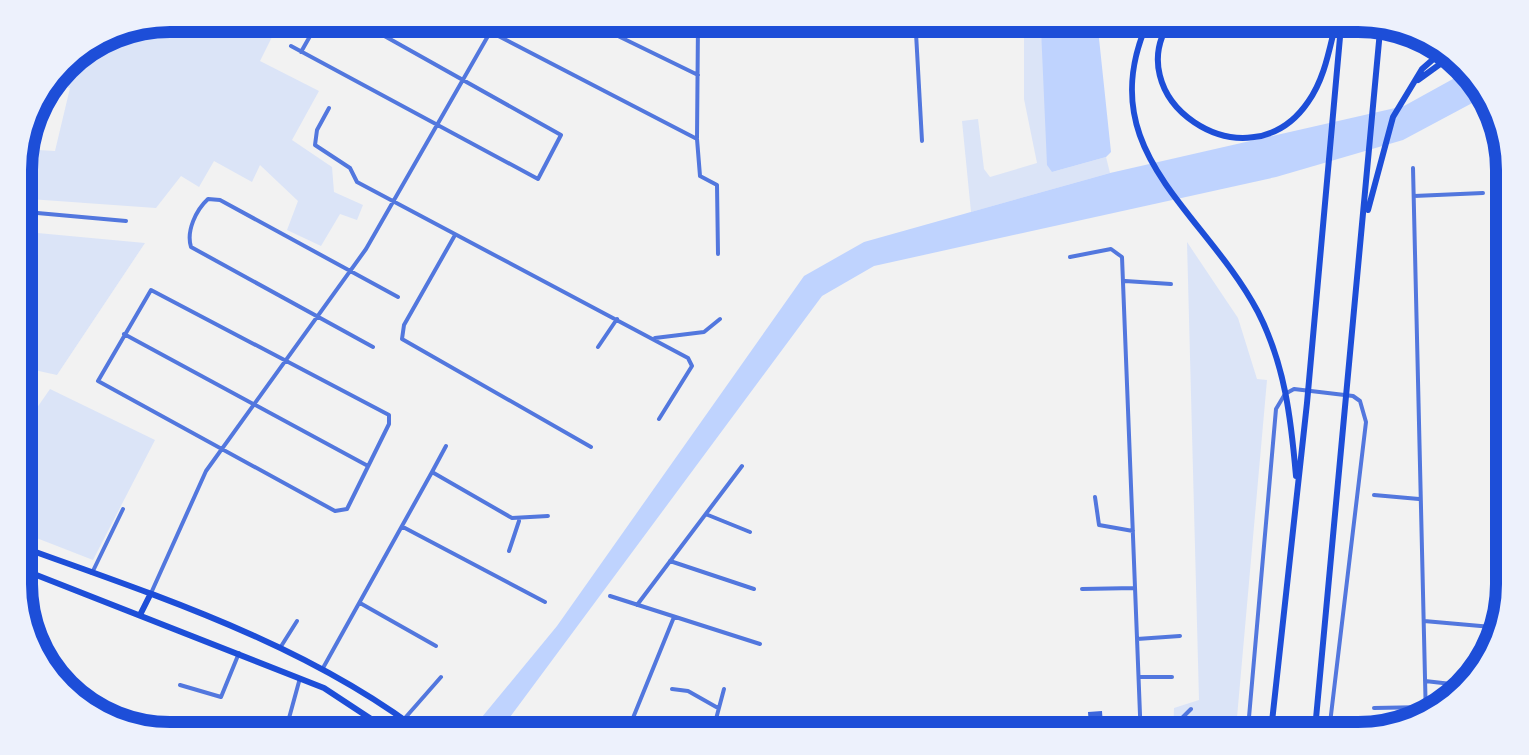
<svg xmlns="http://www.w3.org/2000/svg" width="1529" height="755" viewBox="0 0 1529 755" font-family="'DejaVu Sans',sans-serif">
<style>
.green{fill:#dbe4f7}
.water{fill:#bfd3fe}
.building{fill:#3d67dc}
.lines{fill:none;stroke-linecap:round;stroke-linejoin:round}
.minor{stroke:#5277de;stroke-width:4}
.primary{stroke:#1d4ed8;stroke-width:6}
.rim{fill:none;stroke:#1d4ed8;stroke-width:12}
</style>
<rect width="100%" height="100%" fill="#f2f2f2"/>
<path class="green" d="M171 15 241 19 242 15H283L260 61 319 91 292 140 332 167 334 192 363 205 357 220 340 214 321 246 287 230 298 201 260 165 252 182 214 161 199 187 181 176 156 208 15 198V160L21 149 55 151 70 88 52 85 68 54Z
M1024 15H1105L1098 29H1041L1052 172 1106 157 1110 173 971 212 962 121 978 119 984 169 990 177 1037 163 1024 99Z
M16 231 145 243 57 375 16 366Z
M1187 242 1238 318 1257 379 1267 380 1235 740H1173L1174 708 1199 700Z
M50 389 155 440 93 560 16 530V438Z"/>
<path class="water" d="M1041 29H1098L1111 152 1106 157 1052 172 1047 165Z
M1471 69 1491 93 1403 140 1276 177 874 266 822 296 493 740H463L557 626 804 276 864 242 1110 173 1404 106Z"/>
<path class="building" d="M1102 711 1104 740H1090L1088 712Z"/>
<g class="lines">
<path class="minor" d="M458 15 697 139 700 176 717 185 718 254
M575 15 698 75
M692 15 698 23 697 138
M915 15 922 141
M291 46 538 179 561 135 347 15
M301 52 322 15
M329 108 317 130 315 145 350 168 357 182 688 358 692 366 659 419
M1413 168 1426 720
M1414 196 1483 193
M15 211 126 221
M455 235 404 325 402 339 591 447
M1070 257 1111 249 1122 257 1141 740
M1125 281 1171 284
M151 290 389 415V424L347 509 335 511 98 381Z
M124 334 368 466
M655 338 704 332 720 319
M373 347 191 247C186 231 196 210 208 199L220 200 398 297
M598 347 617 319
M432 472 446 446
M1374 495 1419 499
M1095 497 1099 525 1133 531
M708 515 750 532
M403 527 545 602
M509 551 519 521
M670 561 754 589
M92 573 123 509
M1082 589 1135 588
M152 591 206 471 366 249 500 15
M610 596 760 644
M360 603 436 646
M16 604 27 571
M637 605 742 466
M1424 621 1492 627
M1137 639 1180 636
M280 648 297 621
M323 668 432 472 512 518 548 516
M1139 677H1172
M1425 681 1469 686
M180 685 221 697 239 653
M672 689 688 691 718 708
M70 698 204 740
M1374 708 1426 707
M1426 712 1445 714
M405 718 441 677
M1141 722 1175 725 1191 709
M283 740 300 678
M624 740 674 617
M717 740 716 719 724 689
M1158 740 1161 725
M1247 740 1276 409 1285 394 1294 389 1353 396 1360 401 1366 422 1328 740"/>
<path class="primary" d="M1151 15C1086 149 1203 208 1258 312 1285 365 1291 419 1296 476
M1175 15C1110 96 1247 191 1308 102 1326 77 1330 44 1338 15
M1418 80 1454 54
M1368 210 1393 117 1422 69 1446 48
M16 545C158 596 313 646 431 740
M16 567 324 688 403 740
M140 615 149 597
M1270 740 1307 403 1342 15
M1314 740 1381 20"/>
</g>
<path d="M0 0H1529V755H0ZM170 32H1358A138 138 0 0 1 1496 170V584A138 138 0 0 1 1358 722H170A138 138 0 0 1 32 584V170A138 138 0 0 1 170 32Z" fill="#edf1fc" fill-rule="evenodd"/>
<path class="rim" d="M170 32H1358A138 138 0 0 1 1496 170V584A138 138 0 0 1 1358 722H170A138 138 0 0 1 32 584V170A138 138 0 0 1 170 32Z"/>
</svg>
